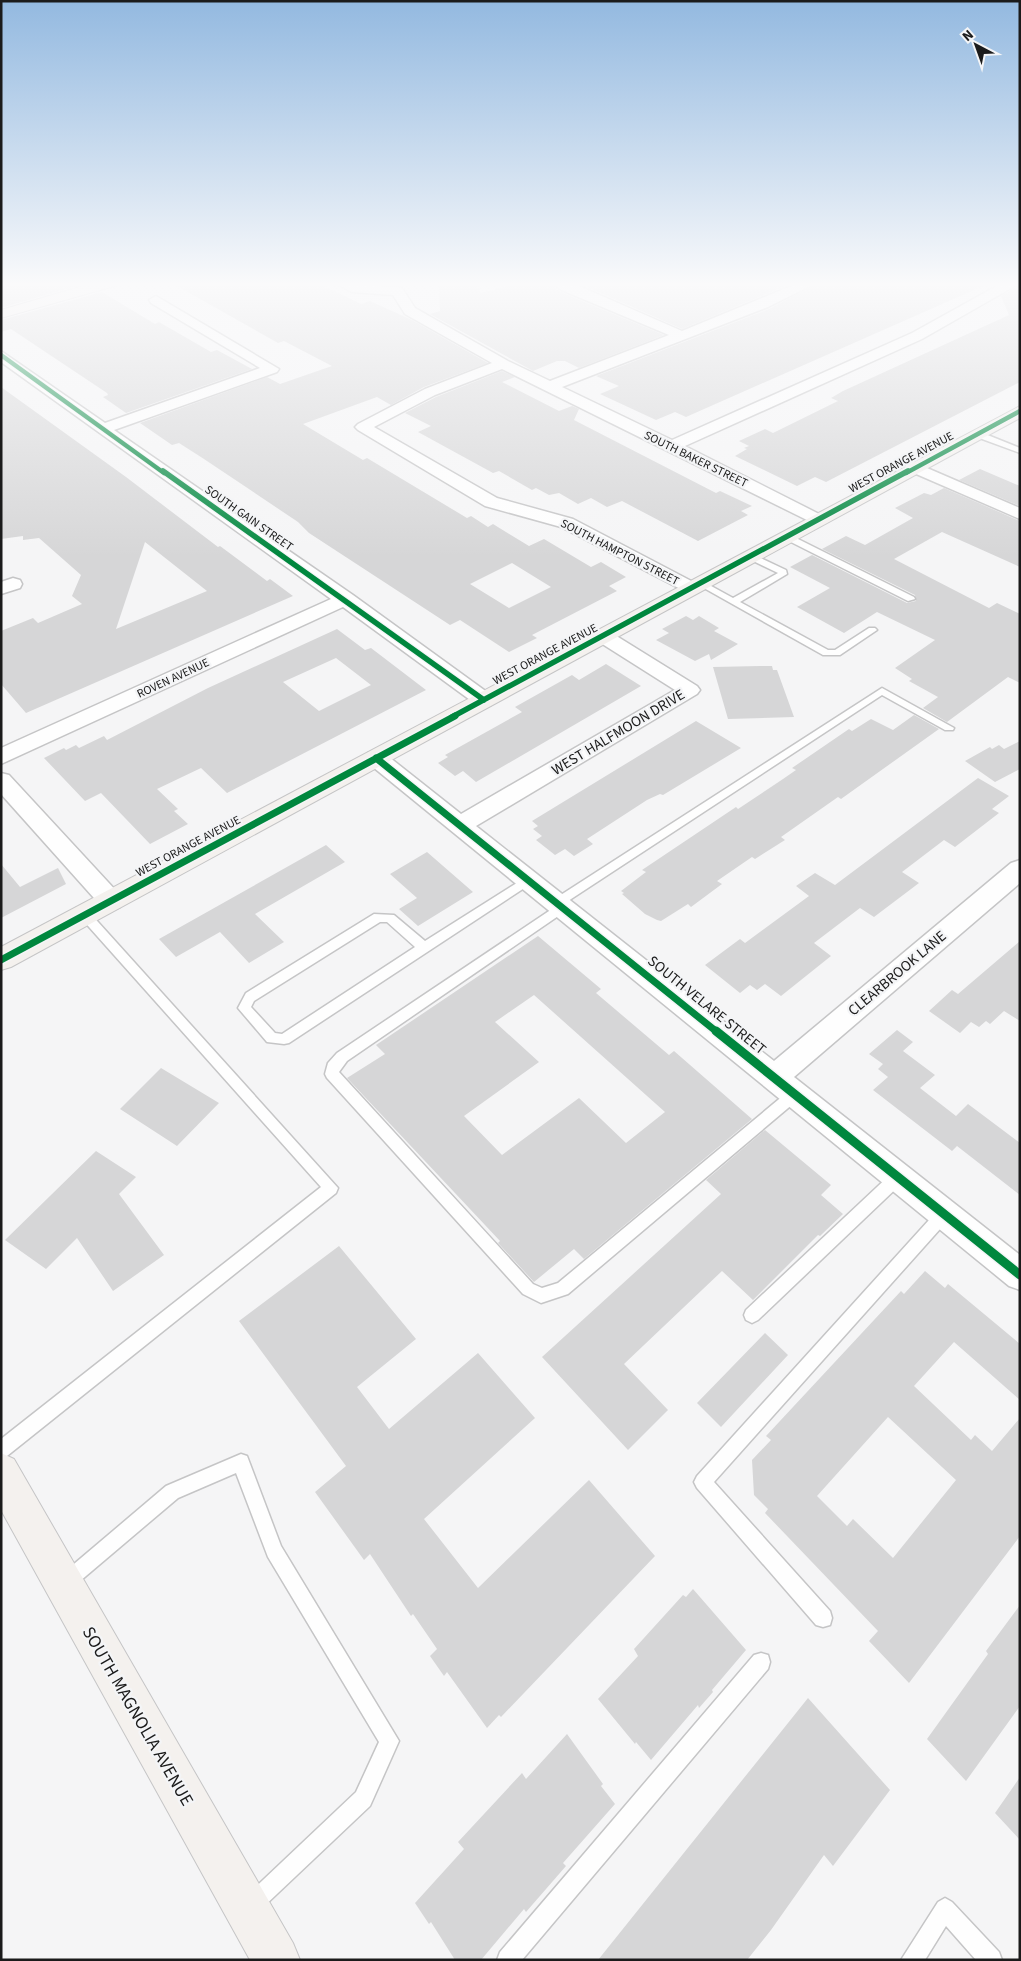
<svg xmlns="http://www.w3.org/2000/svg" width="1021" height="1961" viewBox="0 0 1021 1961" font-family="'Source Sans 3',sans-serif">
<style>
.building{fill:#d6d6d7;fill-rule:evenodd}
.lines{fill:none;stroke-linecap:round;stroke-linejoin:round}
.lane-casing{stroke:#c5c5c6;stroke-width:3}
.street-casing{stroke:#c5c5c6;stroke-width:3}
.secondary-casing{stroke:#c5c5c6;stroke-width:2}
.lane{fill:#fefefe;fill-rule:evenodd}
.street{fill:#fefefe;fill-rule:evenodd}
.secondary{fill:#f4f1ee;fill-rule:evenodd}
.cycleway-far3-casing{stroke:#f4f5f7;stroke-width:6}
.cycleway-far2-casing{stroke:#f4f5f7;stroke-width:8}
.cycleway-far1-casing{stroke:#f4f5f7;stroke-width:10}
.cycleway-casing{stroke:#f4f5f7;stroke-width:12}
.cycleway-far3{stroke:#00873e;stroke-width:4.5}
.cycleway-far2{stroke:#00873e;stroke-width:5.5}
.cycleway-far1{stroke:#00873e;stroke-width:7}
.cycleway{stroke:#00873e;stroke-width:9}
.labels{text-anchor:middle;stroke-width:4.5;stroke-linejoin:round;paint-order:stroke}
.far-street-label{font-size:12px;fill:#1b1b1b;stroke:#f4f5f7}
.street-label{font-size:15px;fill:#1b1b1b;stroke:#f4f5f7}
.near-street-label{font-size:18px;fill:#1b1b1b;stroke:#f4f5f7}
</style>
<rect width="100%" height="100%" fill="#f5f5f6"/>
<path class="building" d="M1 282H86L87 283 1 308Z
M170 282H316L361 304 370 301 412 320 488 363 424 387 391 405 377 397 303 424 363 460 367 458 467 518 471 516 488 527 493 524 529 546 544 539 591 567 601 562 626 577 609 586 617 591 532 635 537 638 509 652 460 620 450 625 309 533 298 522 204 459 179 443 172 445 140 423 267 377 280 384 332 366 284 341 278 343ZM512 563 551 587 509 608 470 584Z
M479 282 480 293 526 282H555L556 289 563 293 664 335 579 368 565 361H557L533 371 430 314 440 311 439 283Z
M576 282H795L682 329Z
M820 282H992L686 417 675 412 656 420 600 394 619 386 596 376 769 309Z
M1020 285V382L826 482 815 477 797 486 735 456 747 449 744 448 749 446 739 441 765 429 773 433 838 401 831 398 843 391 1009 315 1001 296Z
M102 292 155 324 159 322 211 352 217 350 252 369 126 413 103 397 108 395 107 393 11 329 1 332V320Z
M502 371 515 377 502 382 559 411 572 406 579 409 574 420 716 493 720 491 752 506 741 511 748 515 698 541 622 501 607 507 591 498 578 504 559 493 549 495 536 488 532 490 499 471 493 473 418 432 431 426 405 413 436 397Z
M1 387 126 477 218 547 220 546 267 581 270 579 293 596 26 713 1 684V631L33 618 38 623 82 604 72 596 81 575 39 538 23 540V536L1 539ZM145 542 207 591 116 629Z
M980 469 1020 486V506L959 480Z
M944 488 1020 521V567L942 532 894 559 989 608 997 603 1020 614V683L1008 677 947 722 923 708 938 697 909 681 912 679 895 668 935 640 877 612 844 633 797 607 830 588 790 567 812 555 907 603 916 601 915 595 822 549 846 536 865 545 913 518 895 508 924 493 931 495Z
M686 616 693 620 699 616 719 628 714 631 738 644 711 660 709 654 695 661 656 640 669 633 662 629Z
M337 629 365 650 371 648 426 690 227 793 201 768 157 789 178 809 174 811 188 824 150 844 101 793 85 801 44 758 64 748 66 750 76 745 79 748 104 736 107 740 208 688ZM336 658 371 685 319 711 283 682Z
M606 664 641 686 476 782 463 771 455 776 438 763 448 757 445 755 522 712 515 707 572 675 579 680Z
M760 666H772L773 670H777L794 717 728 719 713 667Z
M914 715 939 729 841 799 838 797 781 837 785 840 755 859 752 857 717 881 722 884 691 907 688 904 661 921 657 920 645 914 622 894 624 893 621 891 646 872 642 870 736 807 738 809 783 779 796 770 792 768 849 729 852 731 871 719 893 730Z
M696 721 741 748 663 795 660 794 647 800 587 839 593 844 574 856 565 849 555 855 536 840 542 836 533 829 538 826 532 821Z
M1020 741V769L995 782 965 761 990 747 992 749 999 745 1004 749Z
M978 778 1009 796 992 809 999 813 955 847 944 840 902 872 919 883 874 917 860 908 814 943 831 956 781 996 765 984 757 990 750 985 740 993 705 965 740 939 745 943 809 896 796 886 815 873 835 885Z
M326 845 345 862 255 914 284 942 249 963 220 932 176 957 159 939Z
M427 852 473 892 418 926 399 909 417 898 390 874Z
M1 864 20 887 58 868 66 884 1 918Z
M538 936 601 989 596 993 669 1055 674 1051 752 1119 584 1259 574 1249 534 1282 498 1243 500 1241 347 1078 385 1054 376 1045ZM534 995 665 1112 626 1143 579 1098 502 1155 464 1116 539 1062 495 1022Z
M1020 941V1021L1004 1011 990 1024 986 1021 979 1027 971 1022 960 1033 929 1011 952 990 958 994Z
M897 1030 913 1042 903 1051 935 1075 920 1088 956 1116 968 1104 1020 1143V1195L957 1146 952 1151 873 1090 888 1077 878 1069 883 1064 869 1054Z
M161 1068 219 1103 177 1146 120 1109Z
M765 1130 831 1185 821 1195 843 1214 820 1236 818 1235 753 1300 722 1271 624 1364 668 1410 628 1450 542 1357 721 1194 706 1180Z
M96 1151 136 1177 119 1194 164 1255 113 1291 77 1238 46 1269 5 1240Z
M339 1246 416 1339 357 1387 389 1429 478 1353 535 1418 424 1519 478 1588 589 1480 655 1556 501 1717 499 1715 487 1728 447 1672 444 1676 430 1656 437 1649 413 1614 411 1616 370 1554 364 1560 315 1492 346 1466 239 1321Z
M925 1271 945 1288 948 1284 1020 1344V1400L954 1342 914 1386 971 1440 975 1435 992 1451 1020 1418V1536L909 1683 869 1641 878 1631 765 1513 768 1509 754 1495 752 1460 771 1440 766 1436 901 1291 904 1294ZM888 1417 956 1480 893 1558 853 1519 847 1526 817 1496Z
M765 1333 788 1355 721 1427 697 1403Z
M693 1589 746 1650 712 1690 713 1692 699 1708 698 1705 651 1760 636 1742 635 1744 598 1699 638 1656 634 1649 683 1595 686 1597Z
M1020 1605V1706L966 1781 927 1739 988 1654 986 1651Z
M808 1698 890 1790 833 1866 824 1855 771 1930 747 1960H598Z
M567 1734 603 1784 601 1786 615 1804 563 1863 566 1866 526 1912 524 1909 481 1960H455L431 1922 429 1924 415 1903 464 1849 458 1842 522 1773 526 1779Z
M1020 1777V1840L995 1813Z"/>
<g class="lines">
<g class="lane-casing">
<path id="lane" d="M974 432H980L1020 448V453L974 436Z
M786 533 914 597 915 599 908 601 783 538 782 536Z
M750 553 786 570 787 574 740 602 828 650H835L869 628H875L877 630 840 655H823L695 583 702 581 733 598 778 573 747 558V554Z
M882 688 954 728 953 730H945L882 695 565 903 569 907 567 910 347 1061 339 1072 533 1284 542 1288 558 1283 790 1090 795 1088 800 1090 802 1094 800 1098 568 1294 541 1303 523 1294 327 1078 325 1074 328 1063 337 1053 555 907 551 903 553 900Z
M528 876 532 877 534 880 532 883 289 1043 284 1044 267 1042 238 1008 246 993 374 914 394 915 425 941ZM380 922H387L415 947 282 1034 275 1033 251 1007 254 1001Z
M85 911 89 912 338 1188 336 1193 7 1456 1 1458V1439L321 1187 81 918 79 915 81 912Z
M898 1171 903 1172 905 1177 903 1182 758 1320 752 1323 746 1320 744 1315 746 1310 893 1172Z
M944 1207 949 1209 951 1214 949 1219 714 1482 830 1611 832 1618 830 1625 823 1627 816 1625 697 1488 694 1482 697 1476 939 1209Z
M241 1454 247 1456 281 1546 399 1741 370 1806 259 1911 252 1915 245 1911 241 1904 245 1897 356 1792 379 1742 268 1557 236 1473 178 1498 73 1587 67 1590 61 1587 58 1581 61 1575 166 1486Z
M761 1653 768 1655 770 1662 768 1669 522 1960H497L500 1952 754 1655Z
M945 1898 952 1902 999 1952 1002 1960H976L946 1926 925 1960H901L938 1902Z"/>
</g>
<g class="street-casing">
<path id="street" d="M333 282 402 288 415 308 508 361 550 381 669 335 564 291 557 287V282H570L682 331 801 282H818L768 307 562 387 672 440 912 333 1004 282 1020 283 922 339 685 446 823 516 826 520 823 524 817 525 502 369 435 395 374 427 497 498 573 519 697 584 699 588 697 592 690 594 561 527 485 506 358 430 355 427 358 424 425 389 492 363 405 314 393 295 352 292Z
M156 296 279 369 277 372 114 430 353 595 491 695 494 700 491 705 484 706 477 705 343 607 1 764V748L331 599 1 362V351L105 423 260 368 151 303 149 300Z
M913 462 1020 508V519L907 470 905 467 907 464Z
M13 578 20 580 22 584 20 588 1 594V582Z
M603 630 610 632 697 686 700 690 697 694 476 826 774 1061 1011 863 1020 860V883L794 1077 1020 1255V1290L1009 1286 368 763 365 758 368 753 376 751 384 753 461 814 675 690 596 640 593 636 596 632Z
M1 773 9 775 120 895 123 901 120 907 111 910 102 907 1 794Z"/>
</g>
<g class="secondary-casing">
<path id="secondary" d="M97 282H119L118 285 1 318V310Z
M1020 406V418L11 967 1 970V947Z
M1 1453 14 1459 293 1943 300 1960H250L1 1510Z"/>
</g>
<use href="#lane" class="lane"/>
<use href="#street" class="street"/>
<use href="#secondary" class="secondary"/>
<g class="cycleway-far3-casing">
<path id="cycleway-far3" d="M1 355 164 473
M906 473 1020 411"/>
</g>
<g class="cycleway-far2-casing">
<path id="cycleway-far2" d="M163 471 484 700
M452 717 908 471"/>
</g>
<g class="cycleway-far1-casing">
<path id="cycleway-far1" d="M376 758 717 1032
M1 960 455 716"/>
</g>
<g class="cycleway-casing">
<path id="cycleway" d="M716 1031 1020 1275"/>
</g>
<use href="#cycleway-far3" class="cycleway-far3"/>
<use href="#cycleway-far2" class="cycleway-far2"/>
<use href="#cycleway-far1" class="cycleway-far1"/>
<use href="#cycleway" class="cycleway"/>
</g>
<linearGradient id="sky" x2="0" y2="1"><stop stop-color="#93b9e0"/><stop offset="0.51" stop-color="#fafafb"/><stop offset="1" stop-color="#fafafb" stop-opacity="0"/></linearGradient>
<rect width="1021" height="557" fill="url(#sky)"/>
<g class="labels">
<g class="far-street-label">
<text transform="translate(696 459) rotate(26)" y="4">SOUTH BAKER STREET</text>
<text transform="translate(901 462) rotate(-28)" y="4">WEST ORANGE AVENUE</text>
<text transform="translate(249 518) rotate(35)" y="4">SOUTH GAIN STREET</text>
<text transform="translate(620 552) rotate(27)" y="4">SOUTH HAMPTON STREET</text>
<text transform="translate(545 654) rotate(-28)" y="4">WEST ORANGE AVENUE</text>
<text transform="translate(173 678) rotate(-25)" y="4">ROVEN AVENUE</text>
<text transform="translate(188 846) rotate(-28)" y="4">WEST ORANGE AVENUE</text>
</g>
<g class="street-label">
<text transform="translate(618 732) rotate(-31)" y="5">WEST HALFMOON DRIVE</text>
<text transform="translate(897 973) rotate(-40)" y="5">CLEARBROOK LANE</text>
<text transform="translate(707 1005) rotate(39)" y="5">SOUTH VELARE STREET</text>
</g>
<g class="near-street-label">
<text transform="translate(138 1716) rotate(60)" y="6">SOUTH MAGNOLIA AVENUE</text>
</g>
</g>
<rect width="1021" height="1961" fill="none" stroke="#1b1b1b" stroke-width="5"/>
<g transform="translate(976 45) rotate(319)" stroke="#f4f5f7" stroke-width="4" paint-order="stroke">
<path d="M0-4L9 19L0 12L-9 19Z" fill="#1b1b1b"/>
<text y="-8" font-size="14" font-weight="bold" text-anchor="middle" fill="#1b1b1b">N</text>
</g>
</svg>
